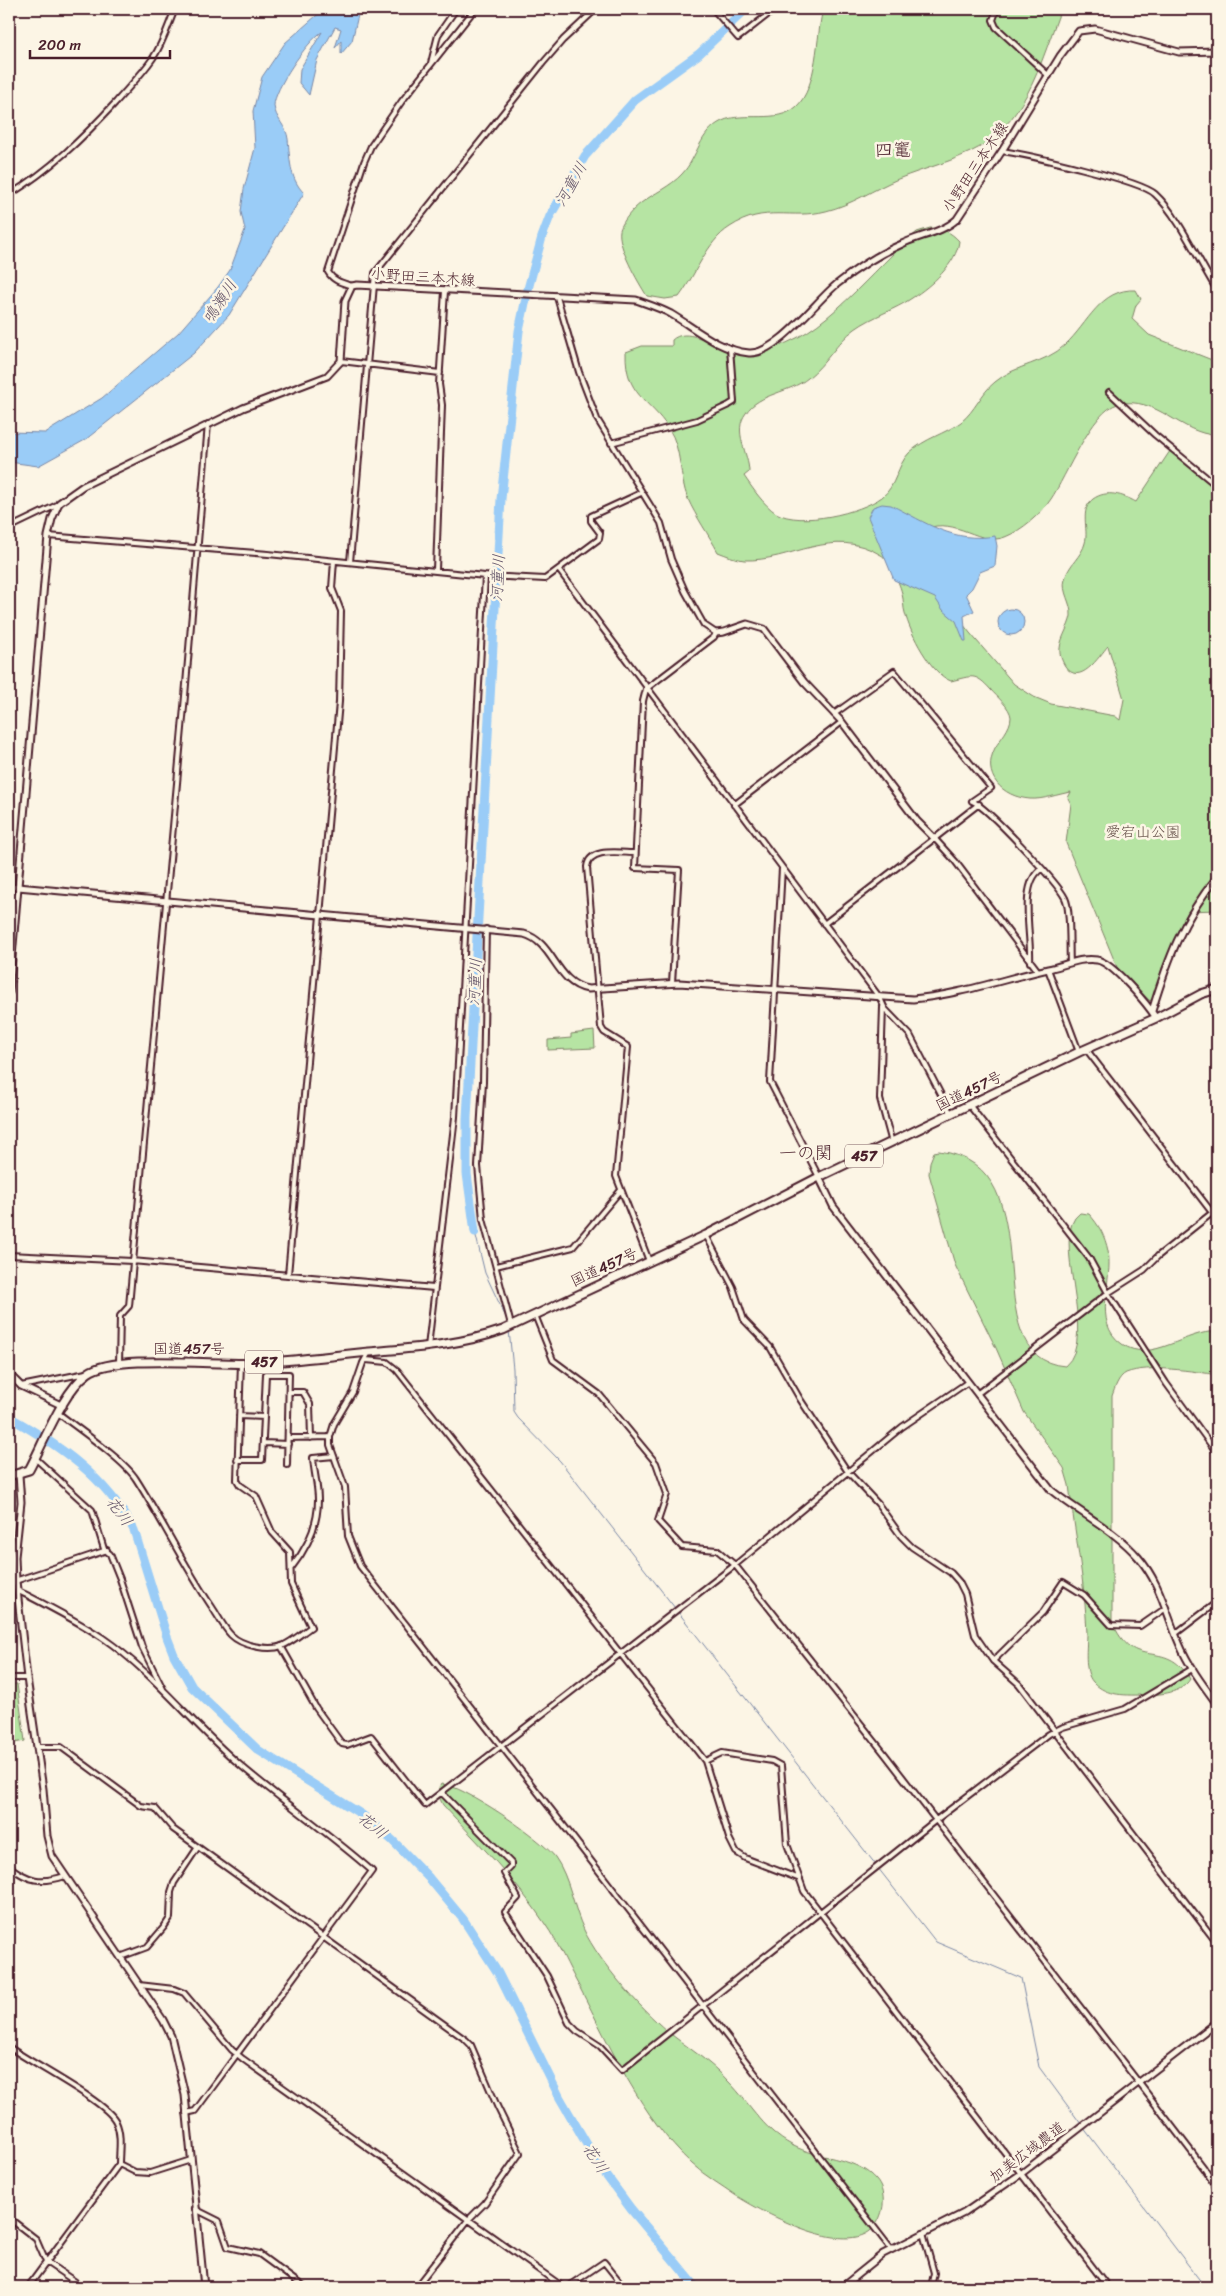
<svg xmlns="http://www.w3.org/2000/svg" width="1226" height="2296" viewBox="0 0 1226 2296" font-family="Sriracha,'Klee One',sans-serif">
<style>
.green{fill:#b6e4a3;stroke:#808267}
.water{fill:#9accf7;stroke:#7a87a5}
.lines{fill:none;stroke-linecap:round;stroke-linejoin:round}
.stream{stroke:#7a87a5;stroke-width:1}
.river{stroke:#9accf7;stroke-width:9}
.street-casing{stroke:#4a1f2b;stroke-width:8}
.secondary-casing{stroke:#4a1f2b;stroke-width:9}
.highway-casing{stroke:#4a1f2b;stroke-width:11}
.street{stroke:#fcf5e5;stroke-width:4}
.secondary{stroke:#fcf5e5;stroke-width:5}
.highway{stroke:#fcf5e5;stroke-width:7}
.labels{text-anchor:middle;stroke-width:5;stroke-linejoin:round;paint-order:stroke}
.shield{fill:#fcf5e5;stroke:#7f5f63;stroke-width:1}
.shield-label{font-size:14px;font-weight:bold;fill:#4a1f2b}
.street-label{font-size:15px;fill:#4a1f2b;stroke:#fcf5e5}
.park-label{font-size:15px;fill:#655049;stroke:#fcf5e5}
.water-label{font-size:16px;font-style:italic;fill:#625368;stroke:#fcf5e5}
.quarter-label{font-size:18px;fill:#4a1f2b;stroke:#fcf5e5}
</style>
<rect width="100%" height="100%" fill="#fcf5e5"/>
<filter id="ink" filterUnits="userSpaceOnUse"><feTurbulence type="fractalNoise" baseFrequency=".02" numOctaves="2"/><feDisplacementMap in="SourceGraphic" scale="10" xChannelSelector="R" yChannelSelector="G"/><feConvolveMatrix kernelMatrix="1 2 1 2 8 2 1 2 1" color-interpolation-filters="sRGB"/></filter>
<g filter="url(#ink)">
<path class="green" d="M823 9H1061C1042 58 1028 118 980 147 955 161 925 168 898 179 874 189 851 205 826 211 791 220 765 204 730 227 706 242 696 275 679 297L665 299 647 296C638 282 617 246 620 230 623 220 633 209 641 203 654 193 670 187 682 174 698 157 699 132 722 121 744 111 777 124 796 107 818 87 816 36 823 9Z
M930 228C942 228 951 232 959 241 957 263 931 286 912 298 895 310 873 316 855 329 837 342 826 364 808 378 790 393 759 393 746 413 732 431 749 454 749 472L744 476C753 489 763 504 776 513 801 527 860 513 882 497 896 487 897 465 909 453 925 438 945 434 961 422 975 411 981 393 995 382 1016 364 1045 364 1065 345 1088 324 1100 288 1136 290L1141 299 1136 305 1132 319 1149 335 1217 362V435C1181 435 1157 395 1118 404 1092 410 1066 477 1051 499 1042 513 1021 531 1005 537 981 547 956 516 925 529L928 579 970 633 1014 684 1034 697 1051 704 1115 716 1120 720 1124 699 1108 646C1099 656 1080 688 1065 666 1062 661 1059 654 1060 648 1061 637 1069 627 1071 616 1072 603 1061 592 1065 579 1068 565 1082 556 1085 543 1089 529 1079 510 1093 499 1107 489 1123 495 1136 502L1170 451 1217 490V910L1188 911 1162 968 1155 995 1150 1001 1117 967 1066 843 1071 804 1068 798 1071 792C1058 794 1043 800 1030 799 1002 797 981 775 995 748 1000 739 1011 728 1011 717 1010 707 997 697 991 690 975 672 972 676 951 681 931 674 910 633 905 613 903 607 904 601 902 594 901 586 889 559 881 555 832 525 791 562 744 560 735 559 726 555 718 552 709 535 696 517 688 499 679 477 682 449 669 429 649 398 625 396 626 352L642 346H672V340C686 327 709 343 724 348 736 352 754 351 766 349 822 340 874 267 917 232Z
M594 1031 595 1048 548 1050V1040L571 1038V1034Z
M939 1151C1059 1167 968 1358 1065 1366 1100 1337 1048 1235 1080 1213L1089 1214C1099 1225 1105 1236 1108 1251 1114 1281 1091 1322 1122 1344 1151 1365 1187 1329 1217 1332V1375C1194 1371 1149 1364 1126 1373 1118 1377 1115 1388 1112 1396V1621C1134 1675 1164 1635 1190 1679 1181 1694 1161 1694 1146 1695 1126 1695 1107 1697 1093 1682 1083 1671 1087 1646 1087 1633 1085 1583 1075 1535 1069 1485L1064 1468 1024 1412 996 1348 955 1265 929 1174 930 1162 934 1152Z
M9 1684H17L25 1741 9 1744Z
M441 1784C462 1784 542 1839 555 1857 570 1878 573 1907 584 1930 599 1962 640 2008 667 2031 688 2048 710 2061 728 2081 752 2105 765 2134 798 2148 823 2159 858 2158 876 2180 886 2191 885 2210 877 2223 854 2263 762 2212 735 2195 721 2185 705 2176 692 2164 641 2117 611 2048 580 1988 568 1967 559 1944 545 1924 517 1881 478 1843 443 1805 439 1797 436 1792 441 1784Z"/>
<path class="water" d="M324 9H365L358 15 352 41 341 54V41L335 48 341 29 335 27 317 60 309 95 299 83 300 69 322 32C307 41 274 89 274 106 275 118 287 127 288 139 290 158 289 178 304 193L229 315 194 353 85 440 38 466 9 462V432L45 433 102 398 178 333 218 287 230 270 245 230 241 212 244 189 255 148 253 111 262 77 285 43Z
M882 504 891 505C927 523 953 543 995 536L997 546 995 566 980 572 972 588 966 594 974 611 964 616 966 641H964L956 621 943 610 935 598 894 580 868 517 873 507Z
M998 622a13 13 0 1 1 26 0a13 13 0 1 1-26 0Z"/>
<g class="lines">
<path class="stream" d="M475 1232 485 1273 509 1324
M509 1330 513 1369 514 1412 518 1418 560 1461 876 1865
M878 1868 936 1942 1021 1978 1039 2067 1081 2124
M1083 2127 1205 2287"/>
<path class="river" d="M475 1232 467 1174V1118L501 499 519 331 528 289 542 237 550 216 585 156 635 100 699 54 746 9
M9 1417C59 1445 106 1477 134 1530L167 1637 174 1655 192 1687 258 1750 361 1814 392 1840 429 1878 463 1919 498 1973 560 2098 600 2167 631 2209 696 2287"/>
<g class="street-casing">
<path id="street" d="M713 9 738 38 775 9
M997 9 993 20 996 27 1049 76
M431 63 438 35 456 9
M1002 151C1028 155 1140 180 1155 194 1179 216 1199 262 1217 290
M9 195C50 170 83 138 116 102 128 88 142 74 153 58 163 43 168 26 175 9
M352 286C343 283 334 282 328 272L364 162 371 146 402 101 475 9
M557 297 579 372 597 419 661 523 671 559 685 591 704 625 716 633 714 637 646 689 643 701 635 868 679 870 672 983
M341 361 440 373
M1109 392 1155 435 1217 486
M611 443 697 420 729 405 734 402 730 348
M9 528 59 504
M48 536 268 554 485 576 545 579 599 539 600 533 591 521V516L641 493
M350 562 375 273 543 63 563 40 596 9
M436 570 442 405 439 384 445 291
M559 570 880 998 885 1009 910 1035 951 1114
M834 714 894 671 991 788 972 801C987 807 1057 882 1065 898 1071 909 1069 948 1070 963
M734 805 842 722
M935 839 955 861 1038 971
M635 853C620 853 589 847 587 867L601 1027 604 1032 628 1047 616 1176 649 1261
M782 868 770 1082 819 1177
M9 887H18
M824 924 979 804
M486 929 483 1082 478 1166 483 1219 510 1321 515 1326
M1030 962C1032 937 1018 885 1041 869
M1048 969 1079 1052
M883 1007 880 1099 892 1143
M1086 1049 1217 1219
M970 1106 1089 1258 1108 1293 1166 1383 1217 1453
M706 1235 733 1287 744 1320 770 1347 800 1399 848 1472 878 1504 901 1536 912 1547 951 1573 959 1582 965 1594 975 1635 993 1661 1019 1684 1217 1943
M9 1255 132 1261 434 1288
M496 1266 573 1247 621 1190
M288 1275 339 702 341 611 332 588 334 561
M535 1315 553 1360 599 1394 656 1463 667 1494 658 1521 682 1547 717 1550 735 1565 884 1753 1139 2083 1204 2168 1217 2189
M428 1347 455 1117 485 576
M369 1352 363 1363 353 1392 334 1424 330 1437V1445L345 1487 348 1536 360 1566 561 1822 891 2249
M366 1360 387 1362 397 1370 705 1761 729 1838 736 1852 745 1858 800 1879
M119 1364 120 1316 129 1306 185 696 208 424
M21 1386 86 1373
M289 1392H303L310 1404 311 1438
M978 1393 1108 1293 1144 1270 1158 1256 1217 1209
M58 1413C77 1428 124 1460 136 1479 163 1521 184 1566 212 1607 218 1616 224 1628 231 1635 242 1646 269 1651 282 1646 292 1642 302 1633 311 1627L291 1584 290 1552 272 1532 256 1496 240 1485 237 1480 241 1363
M239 1416 264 1417
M288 1438 330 1437
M263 1443 288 1444
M35 1458 92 1510 104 1549 110 1554 120 1579 142 1647 163 1689
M237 1460H262L266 1374H289L287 1465
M292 1567C307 1548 318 1525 318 1500 318 1486 314 1472 313 1458L334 1456
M9 1583 107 1550
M17 1590C46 1605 76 1620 103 1638 154 1673 192 1724 239 1764 282 1801 329 1833 372 1871L195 2111 186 2113
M1175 1634 1217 1602
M281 1646 316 1708 342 1744 347 1745 371 1736 425 1805 735 1565 902 1427 968 1382
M993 1661 1043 1612 1063 1582 1084 1595 1111 1625 1140 1626 1166 1608
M9 1678H27
M37 1747H61L141 1806 155 1808 173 1829 466 2040 471 2045 497 2106 520 2153 485 2203 468 2220 416 2287
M705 1761 722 1753 772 1761 781 1766 787 1844 804 1891 1108 2287
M442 1793 511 1863V1866L504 1873 518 1898 505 1912 547 1976 569 2023 577 2031 600 2046 622 2070 936 1820 1049 1734 1063 1727 1125 1709 1192 1669
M9 1866C28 1881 41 1884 65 1876
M120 1957 147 1947 164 1927 170 1918 171 1892 174 1883 198 1847
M139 1985 174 1989 184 1993 232 2050 243 2059 563 2287
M9 2047C29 2062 108 2102 116 2122 122 2135 119 2151 119 2164L28 2287
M119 2164 135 2172 150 2173 191 2160
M195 2209 219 2221 228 2247 259 2254 304 2287
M9 2218 36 2239 46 2262 83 2287
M923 2233 934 2273 931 2287
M567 2287 604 2262 624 2287"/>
</g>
<g class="secondary-casing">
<path id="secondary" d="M716 633 724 632 747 624 764 629 804 682 842 722 917 821 935 839
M18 887 524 934C554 942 555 983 588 989L679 983 913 999C958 995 1004 979 1048 969 1063 966 1081 957 1097 960 1112 962 1148 1005 1156 1018
M9 992 48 536 52 519 59 503 83 486 243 408 327 376 341 361 345 301 352 286 357 285 636 300C647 304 660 308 671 314 696 329 719 350 749 353 776 355 816 301 837 284 857 268 879 254 902 244 920 235 942 233 957 219L1002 151 1060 56 1079 31 1095 29 1179 52 1217 51
M1152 1011C1168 959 1182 920 1217 877
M819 1177 833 1206 1051 1490C1079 1513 1115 1530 1138 1557 1160 1582 1166 1613 1179 1643 1188 1665 1203 1685 1217 1704
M9 1374 21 1386 63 1406
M19 1475 21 1502 15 1557 16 1581 27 1678 43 1789 47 1836 52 1856 163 2020 171 2036 185 2095 204 2287
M842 2287 883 2254 964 2213 1022 2173 1217 2022"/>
</g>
<g class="highway-casing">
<path id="highway" d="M9 1476 29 1470C44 1442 63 1391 88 1373 115 1353 222 1366 260 1363 296 1360 333 1356 369 1352 415 1348 460 1345 503 1330L706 1235 819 1177 1079 1052 1156 1018 1201 994 1217 989"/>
</g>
<use href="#street" class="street"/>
<use href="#secondary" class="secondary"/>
<use href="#highway" class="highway"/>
</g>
</g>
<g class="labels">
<g class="shield">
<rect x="845" y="1144.5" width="38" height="23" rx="4"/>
<rect x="245" y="1350.5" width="38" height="23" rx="4"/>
</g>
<g class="shield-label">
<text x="864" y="1161">457</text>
<text x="264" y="1367">457</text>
</g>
<g class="street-label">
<text transform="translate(975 167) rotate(-56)" y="5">小野田三本木線</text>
<text transform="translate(423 277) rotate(4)" y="5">小野田三本木線</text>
<text transform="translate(969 1091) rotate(-26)" y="5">国道457号</text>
<text transform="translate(604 1267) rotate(-25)" y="5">国道457号</text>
<text x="189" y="1354">国道457号</text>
<text transform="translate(1027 2152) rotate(-37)" y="5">加美広域農道</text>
</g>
<g class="park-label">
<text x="1143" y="837">愛宕山公園</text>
</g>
<g class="water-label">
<text transform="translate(570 184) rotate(-60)" y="6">河童川</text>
<text transform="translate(219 301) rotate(-57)" y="6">鳴瀬川</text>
<text transform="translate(497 578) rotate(-87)" y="6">河童川</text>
<text transform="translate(474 982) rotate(-87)" y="6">河童川</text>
<text transform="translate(120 1511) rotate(54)" y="6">花川</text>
<text transform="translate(373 1825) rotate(39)" y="6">花川</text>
<text transform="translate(596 2158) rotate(58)" y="6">花川</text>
</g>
<g class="quarter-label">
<text x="893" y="156">四竃</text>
<text x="806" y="1159">一の関</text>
</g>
</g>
<rect width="1226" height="2296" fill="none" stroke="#fcf5e5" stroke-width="30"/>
<rect x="15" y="15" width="1196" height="2266" fill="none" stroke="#4a1f2b" stroke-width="2" filter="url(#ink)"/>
<path d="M30 50v8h140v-8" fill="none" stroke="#4a1f2b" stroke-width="2.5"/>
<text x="38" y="50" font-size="15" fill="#4a1f2b" stroke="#fcf5e5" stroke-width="4" paint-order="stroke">200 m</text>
</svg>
